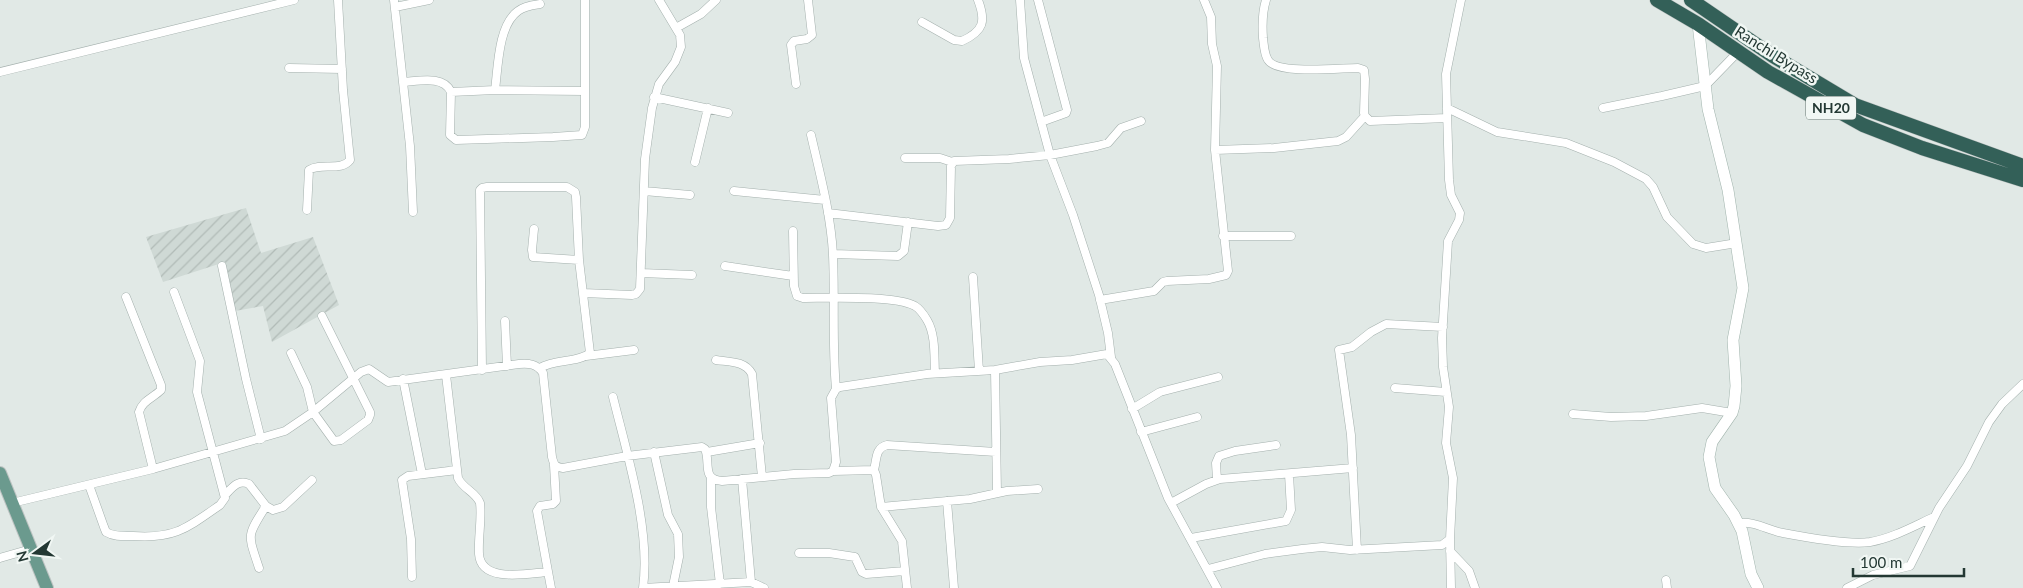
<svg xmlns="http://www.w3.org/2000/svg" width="2023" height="588" viewBox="0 0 2023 588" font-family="Lato,sans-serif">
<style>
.industrial{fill:url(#industrial-furrows)}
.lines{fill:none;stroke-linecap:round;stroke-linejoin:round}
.street-casing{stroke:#a4b0ad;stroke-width:9}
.secondary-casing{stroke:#a1b4ad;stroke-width:12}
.primary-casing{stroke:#bdc3c2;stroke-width:14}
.highway-casing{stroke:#bdc3c2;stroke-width:15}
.street{stroke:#fff;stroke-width:8}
.secondary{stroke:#fff;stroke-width:11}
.primary{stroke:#6b9a8e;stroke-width:12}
.highway{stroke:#336058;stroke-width:14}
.labels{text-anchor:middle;stroke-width:5;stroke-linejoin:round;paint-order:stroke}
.shield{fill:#f1f7f4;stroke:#61716d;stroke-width:1}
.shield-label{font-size:14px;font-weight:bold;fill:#233833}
.street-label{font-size:15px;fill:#233833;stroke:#f1f7f4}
</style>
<defs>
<pattern id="industrial-furrows" width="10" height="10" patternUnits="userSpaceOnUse" patternTransform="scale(1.25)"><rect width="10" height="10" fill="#cfd9d5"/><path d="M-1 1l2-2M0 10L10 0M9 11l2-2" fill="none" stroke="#b1bbb7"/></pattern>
</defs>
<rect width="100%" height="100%" fill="#e1e9e6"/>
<path class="industrial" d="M246 208 261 253 313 237 339 305 272 342 263 306 235 311 225 262 163 282 146 237Z"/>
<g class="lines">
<g class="street-casing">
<path id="street" d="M394 0 410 146 413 212
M1020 0 1024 58 1050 155 1073 215 1099 295 1108 333 1111 357
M1038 0 1067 110 1066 113 1041 122
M1266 0C1262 13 1262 24 1263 38 1264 45 1264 54 1268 60 1277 75 1340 68 1358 68L1364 70 1365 79 1364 113 1365 116 1370 121 1447 118
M395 7 429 0
M922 22 954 40 962 41C984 31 986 21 978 0
M676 28 701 14 716 0
M289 68 342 69
M0 72 294 0
M403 82C419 81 444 75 451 92L450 135 456 140 553 137 582 135 585 127V0
M796 84 791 45 794 41 807 39 812 35 808 0
M495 90C498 68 498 25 518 11 524 6 533 5 540 4
M451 92 495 90 585 91
M654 97 728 113
M1447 108 1497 132 1566 143 1614 162 1646 179 1653 187 1667 217 1693 244 1706 248 1737 243
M1603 108 1662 96 1705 86 1738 52
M811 135C820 174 831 215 833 255 835 300 832 344 836 389
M1215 150 1274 148 1338 141 1346 137 1365 116
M905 158H940L952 162
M695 162 708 108
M644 191 690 195
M734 191 825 200
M307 210 309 170C321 162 341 172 350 160L343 90 338 0
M828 213 938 226 946 225 950 218 951 166 954 161 1009 159 1050 155 1097 146 1108 143 1121 128 1141 121
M534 229 532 250 533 257 579 260
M793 231 794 286 797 296 803 298C828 298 895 295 915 306 920 309 924 315 927 320 936 335 934 357 935 373
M1223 236H1291
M833 254 898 256 904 251 908 222
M222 266 246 379 261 439
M725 266 793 276
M641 273 692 275
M973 277 979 371
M583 293 632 295 636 294 640 289 645 159 652 108 659 84 675 62 681 47 680 35 659 0
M126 297 161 385V390C153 398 142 401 139 412L153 469
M1100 300 1154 291 1163 282 1167 281 1209 279 1226 275 1228 271 1215 150 1217 66 1212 44 1211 17 1204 0
M505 321 507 366
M291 353 307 387 313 412 334 441 341 440 368 420 370 415V412L322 316
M586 356 634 350
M716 360C730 362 745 361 752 374L762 477
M482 370 480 190 482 188 487 187H567L575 192 576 197 579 260 590 353C578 363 555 359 540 368
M995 370 997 493
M446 375 458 478C463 489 476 492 480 503 482 520 478 537 479 554 481 584 529 573 548 572
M403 379 422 474
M1395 388 1446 392
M613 397C627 454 651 530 643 588
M1132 409 1160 392 1218 377
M1573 414 1611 417 1646 416 1702 408 1732 413
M1141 432 1197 417
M654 452 668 515 678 534 679 557 673 586
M707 452 760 443
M874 470C877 459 875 448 887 445L996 452
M833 471 874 470 876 475 881 507 902 541 907 588
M711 478V507L720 584
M742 479 751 582
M1217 480 1216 463 1219 456 1235 451 1276 445
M89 485 104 527 106 532C114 537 124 536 133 536 175 539 187 528 220 505L225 498 197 392 200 361 174 292
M225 495C232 488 238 479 249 484L266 506 273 510 283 507 312 480
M947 501 954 588
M12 503 153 469 285 431 313 412 361 372 369 369 388 382 519 364C529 363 537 364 543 373L552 457C554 465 555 467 563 468L627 456 702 447 705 449C711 463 701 479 722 481L794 474 829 473 833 471 836 462 831 398 836 389 840 387 927 374 995 370 1040 362 1072 360 1107 354 1115 364 1168 498 1217 588
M1171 503 1206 484 1220 479 1353 468
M881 507 970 499 1007 491 1038 489
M1739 523C1755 521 1767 530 1783 533 1804 537 1850 545 1870 542 1893 538 1914 526 1934 517
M1191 538 1286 521 1291 510 1289 474
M1450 539 1451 588
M1357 550 1351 435 1339 350 1352 347 1371 332 1386 324 1443 327
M1450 551 1469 571 1475 588
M799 553H829L855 557 862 572 866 574 905 571
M0 558 31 549
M259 568C248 534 246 537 266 506
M1208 569 1265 554 1302 549 1322 547 1350 550 1442 545 1450 539 1453 478 1446 443 1449 407 1443 367 1442 338 1448 241 1459 220 1460 213 1451 195 1449 180 1446 74 1461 0
M412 577 411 539 402 480 408 476 457 470
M1666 580 1667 588
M551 588 537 511 540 506 553 504 556 501 554 465
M643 588 751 582 764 588
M1847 588 1873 575 1910 566 1939 508 1967 466 1989 422 2002 404 2023 384"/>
</g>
<g class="secondary-casing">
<path id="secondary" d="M1698 24 1708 109 1728 190 1743 288 1733 340 1736 386 1734 406 1732 413 1712 442 1709 457 1715 488 1734 515 1742 531 1751 574 1758 588"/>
</g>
<g class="primary-casing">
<path id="primary" d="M0 473 47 588"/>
</g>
<g class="highway-casing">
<path id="highway" d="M1657 0 1698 24 1768 72 1863 125 1922 148 2023 180
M1691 0 1773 56 1855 105 2023 166"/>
</g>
<use href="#street" class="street"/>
<use href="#secondary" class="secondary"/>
<use href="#primary" class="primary"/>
<use href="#highway" class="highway"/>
</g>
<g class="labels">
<rect class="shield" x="1806" y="96.5" width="50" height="23" rx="4"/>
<g class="shield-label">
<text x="1831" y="113">NH20</text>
</g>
<g class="street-label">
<text transform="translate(1776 55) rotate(32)" y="5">Ranchi Bypass</text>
</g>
</g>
<g transform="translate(35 553) rotate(255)" stroke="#f1f7f4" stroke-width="4" paint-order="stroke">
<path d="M0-4L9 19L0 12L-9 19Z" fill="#233833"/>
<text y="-8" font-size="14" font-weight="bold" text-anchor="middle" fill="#233833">N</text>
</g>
<path d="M1853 568v8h111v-8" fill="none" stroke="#233833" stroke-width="2.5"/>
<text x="1860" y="568" font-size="15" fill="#233833" stroke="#f1f7f4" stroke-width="4" paint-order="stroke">100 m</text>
</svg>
